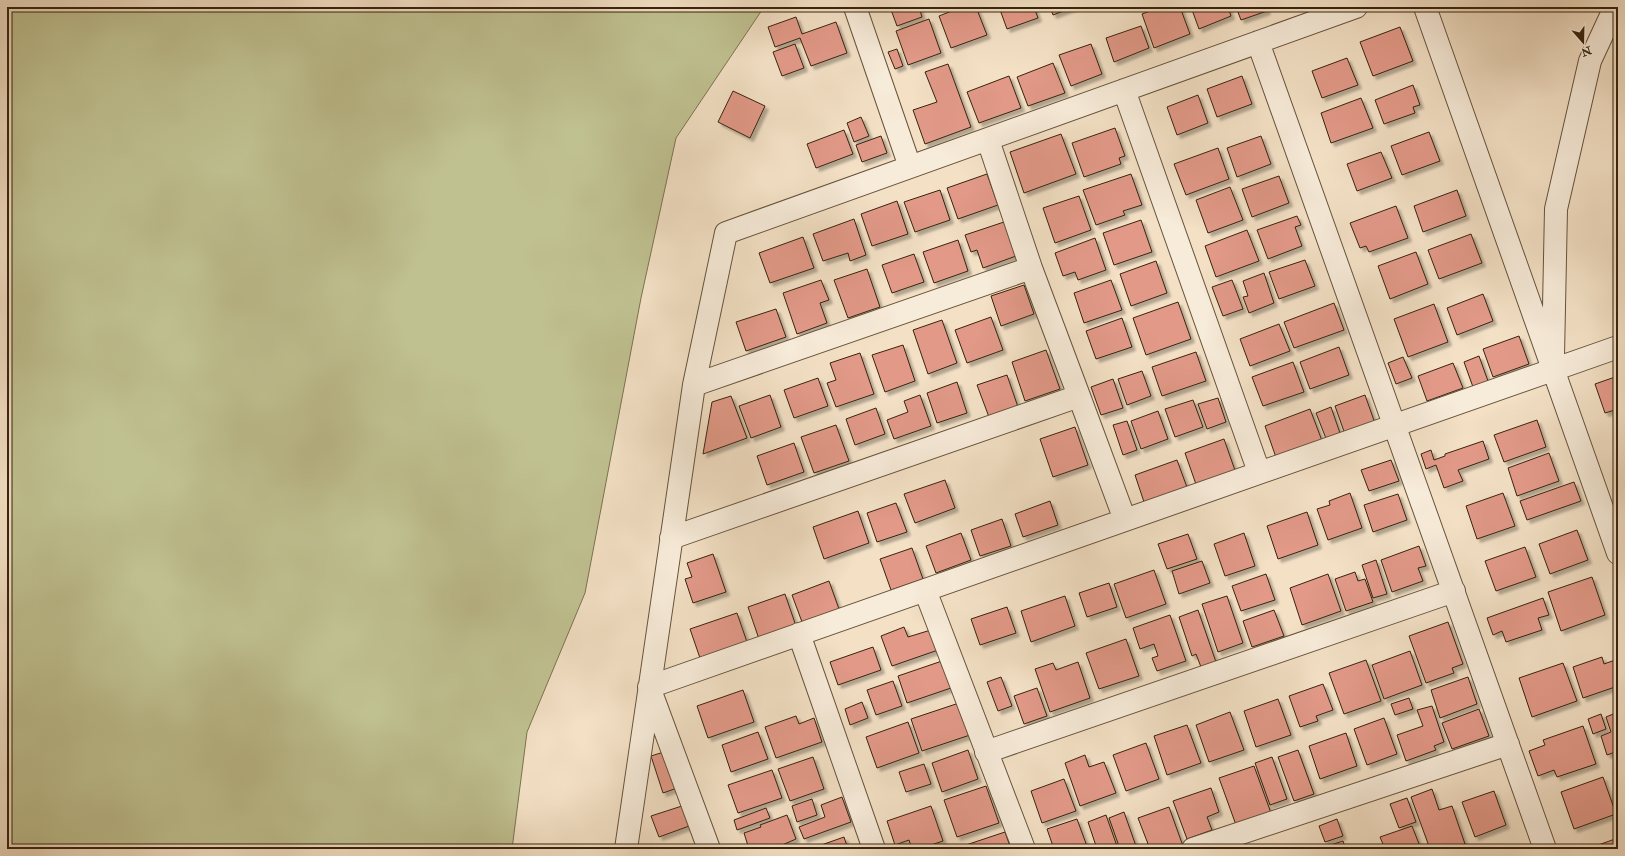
<svg xmlns="http://www.w3.org/2000/svg" width="1625" height="856" viewBox="0 0 1625 856" font-family="'IM FELL Double Pica',serif">
<style>
.green{fill:#c0c191;stroke:#7c7250}
.building{fill:#e29988;stroke:#37240e;filter:url(#shadow)}
.lines{fill:none;stroke-linecap:round;stroke-linejoin:round}
.minor-casing{stroke:#66533c;stroke-width:24}
.minor{stroke:#f7ebd9;stroke-width:22}
</style>
<defs>
<filter id="shadow"><feDropShadow dx="3.5" dy="3.5" stdDeviation="1" flood-color="#0004"/></filter>
</defs>
<rect width="100%" height="100%" fill="#f3e0c5"/>
<filter id="stains"><feTurbulence type="fractalNoise" baseFrequency=".005" numOctaves="4"/><feColorMatrix values="0 0 0 0 .2 0 0 0 0 .09 0 0 0 0 .02 0 0 0 .5 -.17"/></filter>
<radialGradient id="worn" r=".72"><stop offset=".6" stop-color="#630" stop-opacity="0"/><stop offset="1" stop-color="#630" stop-opacity=".3"/></radialGradient>
<path class="green" d="M7 7H764L676 138 641 298 585 593 527 732 512 849H7Z"/>
<path class="building" d="M890 7H919L922 17 897 26Z
M962 7H976L987 35 951 48 939 16Z
M999 7H1034L1038 18 1007 29Z
M1050 7H1074L1053 15Z
M1161 7H1180L1190 34 1154 48 1142 14Z
M1191 7H1228L1231 16 1199 29Z
M1236 7H1266L1267 11 1241 20Z
M796 17 802 34 836 22 847 53 811 66 800 38 775 47 768 27Z
M929 19 941 53 908 65 896 31Z
M1141 26 1149 48 1114 62 1106 38Z
M1400 27 1413 61 1373 76 1360 42Z
M795 44 804 68 782 76 773 52Z
M1091 44 1102 74 1071 86 1059 55Z
M897 49 903 66 895 69 888 52Z
M1347 58 1358 85 1322 98 1312 71Z
M1053 63 1065 93 1028 106 1017 77Z
M948 64 971 127 925 144 913 110 937 102 925 72Z
M1009 76 1021 108 979 123 967 92Z
M1242 76 1252 104 1217 117 1207 89Z
M1413 85 1420 105 1413 107 1415 113 1384 124 1375 100Z
M733 91 765 106 750 138 718 122Z
M1198 95 1208 123 1177 135 1167 107Z
M1361 98 1373 128 1331 143 1321 113Z
M861 117 869 136 854 142 847 123Z
M1115 128 1125 156 1119 158 1121 164 1084 177 1072 143Z
M844 130 853 154 816 168 807 144Z
M1429 132 1440 161 1402 175 1391 146Z
M1061 134 1076 174 1024 193 1010 152Z
M881 136 887 153 862 162 856 145Z
M1261 136 1271 164 1237 177 1227 148Z
M1218 148 1229 179 1186 195 1174 164Z
M1381 152 1392 178 1357 191 1347 164Z
M987 174 998 205 958 219 947 188Z
M1131 174 1142 205 1123 211 1125 215 1096 225 1083 190Z
M1279 176 1289 203 1252 217 1242 189Z
M1230 187 1243 220 1208 233 1196 200Z
M940 190 950 220 915 232 904 202Z
M1457 190 1466 216 1423 232 1414 206Z
M1079 196 1091 230 1055 243 1043 208Z
M897 201 908 234 872 246 861 214Z
M1396 206 1408 238 1369 252 1366 246 1360 248 1350 223Z
M1297 216 1301 225 1295 227 1302 246 1268 259 1257 230Z
M854 219 866 255 850 261 848 253 823 261 813 234Z
M1141 220 1152 252 1114 265 1103 233Z
M1004 222 1016 256 983 268 977 250 971 252 965 235Z
M1247 230 1259 261 1216 277 1205 246Z
M1471 234 1482 263 1439 279 1428 250Z
M803 237 814 268 770 283 759 253Z
M1095 238 1106 270 1078 280 1075 272 1063 276 1055 253Z
M958 240 968 271 934 283 923 252Z
M1416 252 1428 284 1390 299 1378 266Z
M914 254 924 282 892 293 882 265Z
M1305 260 1315 286 1279 299 1269 272Z
M1156 261 1167 293 1131 306 1120 274Z
M867 269 880 307 848 318 834 280Z
M1264 273 1274 303 1249 313 1243 297 1248 296 1243 281Z
M821 280 829 300 820 303 827 323 797 334 783 293Z
M1111 280 1122 310 1084 323 1074 293Z
M1232 280 1243 309 1223 316 1212 287Z
M1024 285 1034 314 1001 326 991 296Z
M1483 294 1493 321 1457 335 1447 308Z
M1178 302 1191 339 1146 355 1133 318Z
M1334 303 1344 330 1294 348 1284 322Z
M1434 304 1448 342 1408 357 1394 319Z
M776 309 786 337 746 351 736 322Z
M991 317 1003 350 967 363 955 330Z
M1122 318 1132 347 1096 359 1086 331Z
M942 320 957 363 928 374 913 330Z
M1279 324 1290 351 1250 366 1240 339Z
M1519 336 1529 364 1493 377 1483 349Z
M903 345 915 381 885 392 872 355Z
M1339 347 1349 375 1310 389 1300 362Z
M1046 350 1060 389 1025 401 1012 362Z
M1196 352 1206 381 1162 396 1152 367Z
M860 353 874 394 836 407 827 383 836 380 830 363Z
M1479 356 1488 381 1473 387 1464 362Z
M1403 357 1412 378 1396 384 1388 363Z
M1293 362 1304 392 1263 406 1252 377Z
M1453 363 1463 388 1427 401 1418 376Z
M1142 371 1151 396 1127 405 1118 379Z
M1007 375 1018 407 989 417 977 385Z
M1615 377 1616 381 1618 380V409L1605 413 1595 384Z
M818 378 828 406 794 418 784 390Z
M1113 379 1123 408 1101 415 1091 387Z
M957 382 967 413 937 423 927 393Z
M770 395 781 427 751 438 739 406Z
M920 395 931 426 894 439 887 420 908 412 904 401Z
M1365 395 1376 426 1346 437 1335 406Z
M731 396 747 438 703 454 712 402Z
M1218 398 1226 422 1207 429 1198 404Z
M1193 400 1203 427 1175 437 1165 409Z
M1331 407 1341 436 1327 441 1316 413Z
M876 408 885 434 855 445 846 419Z
M1310 409 1324 446 1278 463 1265 426Z
M1158 411 1168 439 1141 449 1131 421Z
M1537 420 1546 447 1504 462 1494 435Z
M1127 421 1137 450 1123 455 1113 425Z
M836 425 849 461 814 473 801 437Z
M1075 427 1088 465 1053 477 1040 439Z
M1618 438V452L1614 440Z
M1224 439 1237 476 1198 490 1185 453Z
M1483 441 1489 459 1458 470 1463 481 1444 488 1436 465 1426 469 1421 454 1431 450 1434 460 1445 456V454Z
M794 443 804 472 767 485 757 456Z
M1549 453 1559 481 1517 496 1508 468Z
M1177 460 1188 490 1145 505 1135 475Z
M1391 460 1399 481 1369 491 1361 470Z
M945 480 955 508 915 523 904 494Z
M1574 482 1581 501 1527 520 1520 501Z
M1350 493 1362 528 1328 540 1317 509 1330 505 1329 501Z
M1503 493 1515 526 1477 539 1466 506Z
M1398 494 1407 520 1373 532 1364 505Z
M1050 501 1058 525 1023 537 1015 514Z
M896 503 907 532 877 542 867 513Z
M858 511 869 543 824 559 813 527Z
M1307 512 1318 545 1278 559 1267 526Z
M1002 519 1011 546 980 556 971 530Z
M1577 530 1588 560 1550 574 1539 544Z
M961 533 971 560 936 573 926 546Z
M1244 533 1255 566 1225 576 1214 544Z
M1188 534 1197 559 1167 569 1158 544Z
M1419 546 1426 566 1418 568 1423 581 1392 592 1381 560Z
M1525 547 1536 577 1496 591 1485 561Z
M912 548 923 579 891 590 880 559Z
M713 554 726 592 693 603 685 579 692 577 687 563Z
M1376 560 1387 594 1373 598 1362 565Z
M1202 561 1210 583 1179 594 1172 571Z
M1154 570 1166 604 1126 618 1114 584Z
M1355 572 1358 581 1365 579 1373 602 1346 611 1335 579Z
M1266 574 1275 600 1241 611 1232 586Z
M1328 574 1341 611 1302 625 1290 588Z
M1592 577 1605 615 1561 631 1548 592Z
M829 581 839 609 802 622 792 595Z
M1109 583 1117 607 1087 617 1079 593Z
M785 594 796 626 759 639 748 607Z
M1065 596 1075 626 1031 642 1021 611Z
M1227 596 1243 643 1218 652 1202 604Z
M1543 598 1549 615 1538 618 1542 630 1506 642 1502 631 1493 635 1487 618Z
M1007 607 1016 633 980 645 971 619Z
M1198 610 1216 662 1201 667 1196 654 1192 656 1179 617Z
M1274 610 1284 636 1252 647 1243 621Z
M737 613 747 642 700 658 690 629Z
M1170 615 1186 661 1157 671 1152 658 1158 656 1154 644 1140 649 1133 628Z
M1448 622 1463 664 1452 668 1454 673 1426 683 1409 636Z
M904 627 908 637 934 629 941 649 892 666 881 636Z
M1126 639 1139 676 1099 689 1086 653Z
M873 647 881 670 838 685 830 662Z
M1410 651 1422 685 1384 699 1372 665Z
M1602 657 1604 664 1618 659V686L1583 698 1573 667Z
M1366 660 1381 701 1344 714 1329 673Z
M942 661 951 688 907 703 898 676Z
M1078 662 1090 698 1050 712 1035 669 1053 663 1056 670Z
M1563 663 1577 701 1532 717 1519 678Z
M1001 677 1012 706 998 711 987 682Z
M1468 677 1477 704 1440 718 1431 690Z
M893 681 902 706 876 715 867 690Z
M1323 684 1333 710 1316 716 1318 721 1300 727 1289 696Z
M1037 688 1047 716 1024 724 1014 696Z
M743 690 754 722 708 738 697 706Z
M1409 698 1413 709 1395 715 1391 704Z
M1278 699 1291 735 1256 747 1244 711Z
M862 702 868 718 850 725 845 709Z
M959 703 970 735 922 751 911 719Z
M1432 706 1444 742 1434 746 1436 750 1406 761 1397 735 1423 726 1417 710Z
M1479 709 1489 736 1452 749 1442 723Z
M1230 712 1244 750 1209 762 1196 725Z
M1618 712V751L1607 755 1601 736 1611 732 1606 717Z
M1601 714 1606 729 1593 734 1588 719Z
M796 716 799 724 814 718 822 742 776 758 765 727Z
M1384 718 1397 754 1367 765 1354 729Z
M908 722 919 753 877 768 866 737Z
M1187 725 1201 763 1167 775 1154 736Z
M1583 726 1596 764 1557 777 1554 770 1538 776 1529 751 1545 745 1543 740Z
M758 732 768 759 731 772 722 745Z
M1346 733 1357 766 1320 779 1309 746Z
M1146 743 1159 779 1126 791 1113 755Z
M968 750 978 779 942 792 932 763Z
M1298 750 1314 794 1294 801 1278 757Z
M667 751 680 787 663 793 651 756Z
M1085 755 1089 767 1104 762 1116 793 1080 806 1065 763Z
M813 757 824 789 790 801 778 769Z
M1272 757 1287 799 1270 805 1255 763Z
M924 764 931 784 906 792 899 772Z
M1254 766 1271 813 1236 825 1219 778Z
M772 770 782 798 738 813 728 785Z
M1603 777 1616 814 1574 829 1561 792Z
M1064 779 1076 811 1042 823 1031 791Z
M986 786 999 823 957 837 944 800Z
M1211 788 1219 812 1207 817 1212 830 1187 839 1173 801Z
M1432 789 1439 810 1452 806 1465 844 1450 849H1430L1411 797Z
M1494 791 1506 825 1475 837 1462 802Z
M842 797 851 822 804 839 799 827 825 817 821 805Z
M1407 798 1416 822 1399 828 1390 804Z
M812 799 817 815 797 822 792 806Z
M685 805 692 825 659 837 651 816Z
M931 806 943 841 919 849H912L909 840 895 845 887 821Z
M1169 807 1183 846 1175 849H1150L1138 818Z
M766 808 770 818 737 830 734 820Z
M1124 812 1136 846 1120 849 1109 818Z
M787 815 796 839 773 849H749L744 833 761 827 760 825Z
M1106 815 1118 849H1097L1088 822Z
M1077 819 1088 849H1054L1047 829Z
M1337 819 1343 836 1325 842 1319 826Z
M1412 826 1421 849H1385L1380 837Z
M1005 832 1011 849H964L963 846Z
M844 837 848 849H810Z
M1615 839 1618 849H1587Z
M1343 841 1346 849H1321V848Z"/>
<g class="lines">
<g class="minor-casing">
<path id="minor" d="M855 7 910 167
M1425 7 1618 553
M1258 42 1545 849
M1124 90 1259 472
M1031 268 1079 396
M1553 356 1556 209 1590 61 1615 7
M694 385 1031 268 988 140
M671 538 1079 396 1125 520
M925 590 1024 849
M799 634 874 849
M986 752 1454 591
M626 849 694 385 726 233 1356 7
M709 849 649 687 1618 347
M1193 849 1508 744"/>
</g>
<use href="#minor" class="minor"/>
</g>
<rect width="1625" height="856" fill="none" stroke="#f3e0c5" stroke-width="24"/>
<rect x="8" y="8" width="1609" height="840" fill="none" stroke="#37240e" stroke-width="2"/>
<rect x="12" y="12" width="1601" height="832" fill="none" stroke="#37240e"/>
<g transform="translate(1583 42) rotate(160)" stroke="#f7ebd9" stroke-width="3" paint-order="stroke">
<path d="M0-3L7 15L0 10L-7 15Z" fill="#37240e"/>
<text y="-6" font-size="11" font-weight="bold" text-anchor="middle" fill="#37240e">N</text>
</g>
<rect width="100%" height="100%" filter="url(#stains)"/>
<rect width="100%" height="100%" fill="url(#worn)"/>
</svg>
